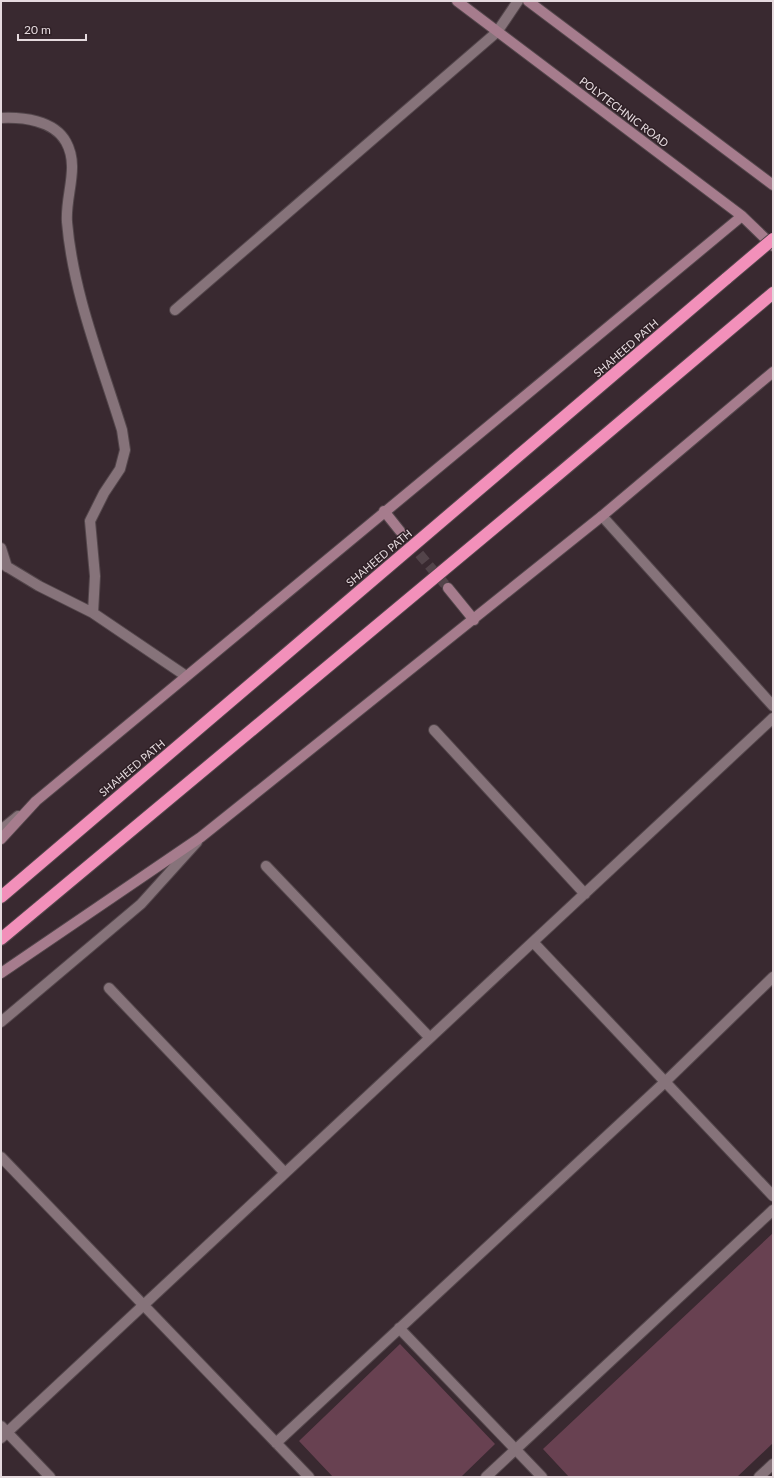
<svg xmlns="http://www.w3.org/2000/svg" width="774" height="1478" viewBox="0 0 774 1478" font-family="Lato,sans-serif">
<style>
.green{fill:#684151}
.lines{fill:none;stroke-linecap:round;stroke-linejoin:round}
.secondary-tunnel{stroke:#53444a;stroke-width:10;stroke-dasharray:10 5;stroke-linecap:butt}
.lane-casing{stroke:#53464b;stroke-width:12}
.street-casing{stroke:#53464b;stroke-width:12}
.secondary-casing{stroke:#53464b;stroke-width:12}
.highway-casing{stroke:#53464b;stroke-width:14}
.lane{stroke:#86737a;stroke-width:10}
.street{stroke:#86737a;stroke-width:10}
.secondary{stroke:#a67c8d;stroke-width:10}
.highway{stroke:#f290ba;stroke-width:12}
.highway-bridge-casing{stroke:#53464b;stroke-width:14;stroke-linecap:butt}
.highway-bridge{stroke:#f290ba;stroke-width:12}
.labels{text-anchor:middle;stroke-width:3;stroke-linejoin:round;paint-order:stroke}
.street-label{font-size:11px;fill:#e5dade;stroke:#2f2026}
</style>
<rect width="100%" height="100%" fill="#392930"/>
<path class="green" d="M773 1233V1443L737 1477H569L543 1449Z
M400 1344 495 1444 461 1477H333L299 1441Z"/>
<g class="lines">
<path class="secondary-tunnel" d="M400 531 448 588"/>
<g class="lane-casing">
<path id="lane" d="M175 310 497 32"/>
</g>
<g class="street-casing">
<path id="street" d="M497 32 518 1
M1 118C22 117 54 120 66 142 80 167 65 195 67 222 73 293 101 362 122 430L125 450 120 469 104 493 90 521 95 576 93 613
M602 516 773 706
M1 548 7 567
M1 563 39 586 93 613 186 676
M434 730 585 894
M1 830 18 816
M266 866 430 1038
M533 942 773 1196
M109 988 285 1173
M1 1022 141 904 197 842
M1 1157 309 1477
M399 1328 542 1477
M1 1426 50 1477
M1 1438 773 718
M276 1443 665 1082 773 977
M486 1477 773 1210
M759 1477 773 1464"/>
</g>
<g class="secondary-casing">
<path id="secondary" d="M457 1 742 216 773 246
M528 1 773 185
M384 511 400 531
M448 588 474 620
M1 839 36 801 742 216
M1 973 201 837 602 516 773 372"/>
</g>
<g class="highway-casing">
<path id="highway" d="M1 897 727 278
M1 939 560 473 773 293"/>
</g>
<use href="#lane" class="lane"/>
<use href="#street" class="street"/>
<use href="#secondary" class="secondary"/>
<use href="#highway" class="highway"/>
<g class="highway-bridge-casing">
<path id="highway-bridge" d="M727 278 773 239"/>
</g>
<use href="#highway-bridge" class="highway-bridge"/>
</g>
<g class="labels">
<g class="street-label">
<text transform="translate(624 112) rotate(37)" y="4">POLYTECHNIC ROAD</text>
<text transform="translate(626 348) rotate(-41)" y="4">SHAHEED PATH</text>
<text transform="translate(379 558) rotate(-40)" y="4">SHAHEED PATH</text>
<text transform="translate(132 768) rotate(-40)" y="4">SHAHEED PATH</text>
</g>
</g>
<rect width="774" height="1478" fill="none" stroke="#e5dade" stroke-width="4"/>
<path d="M18 34v6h68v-6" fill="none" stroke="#e5dade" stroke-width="2"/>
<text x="24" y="34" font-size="12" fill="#e5dade" stroke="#2f2026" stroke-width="3" paint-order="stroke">20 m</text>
</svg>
